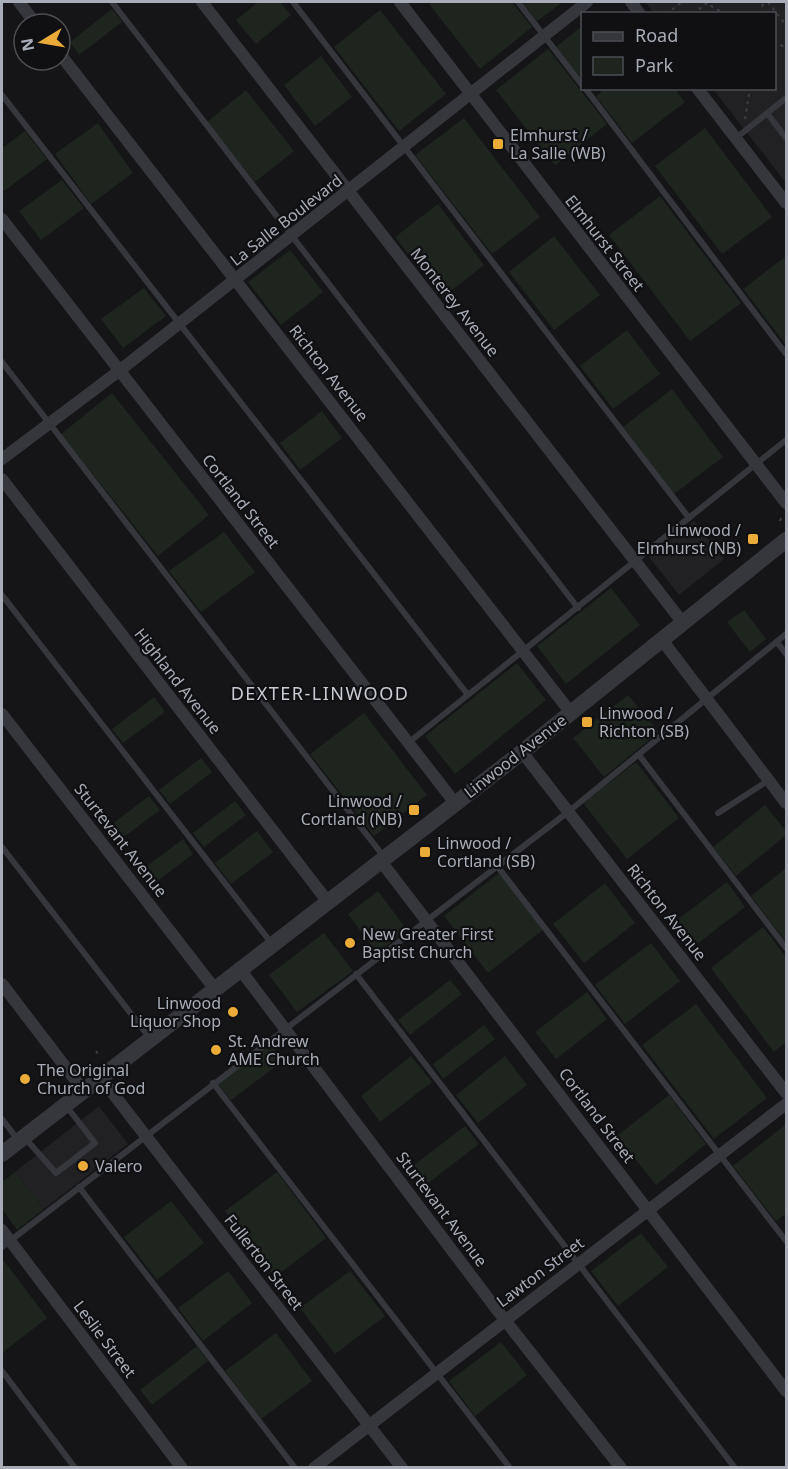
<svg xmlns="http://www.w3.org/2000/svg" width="788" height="1469" viewBox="0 0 788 1469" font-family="'Noto Sans',sans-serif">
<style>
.built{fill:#212124}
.green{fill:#1d251e}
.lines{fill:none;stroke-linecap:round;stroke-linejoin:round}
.path{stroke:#3c3e43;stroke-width:2;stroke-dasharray:3 4.5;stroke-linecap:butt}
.service{stroke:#36373c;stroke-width:6}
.minor{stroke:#36373c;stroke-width:12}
.tertiary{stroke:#36373c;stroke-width:16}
.poi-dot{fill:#ebab39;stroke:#101012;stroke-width:2}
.labels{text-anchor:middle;stroke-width:4.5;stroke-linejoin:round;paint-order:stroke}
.poi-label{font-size:16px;fill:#a7acb6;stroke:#101012;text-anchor:start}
.street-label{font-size:16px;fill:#a7acb6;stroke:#101012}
.neighbourhood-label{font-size:18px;letter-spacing:1.5px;fill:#c8cbd3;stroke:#101012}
</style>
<rect width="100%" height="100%" fill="#151517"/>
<path class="built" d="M645 2H786V183L713 89 774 88V14L654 13Z
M694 521 724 559 679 595 649 557Z
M99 1106 128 1144 44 1209 15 1172Z"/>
<path class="green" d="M258 2H280L291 15 256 44 236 20Z
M432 2H512L532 27 480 69 429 4Z
M522 2H563L537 21Z
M112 9 122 22 79 55 70 42Z
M380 10 446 94 399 131 334 47Z
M582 26V83L555 48Z
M548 49 607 124 555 165 496 90Z
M321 56 352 97 315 126 284 85Z
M605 89H675L685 102 632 143 596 96Z
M246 90 294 151 255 182 207 122Z
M464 118 540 217 492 254 415 155Z
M98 123 133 173 91 204 55 154Z
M705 128 772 217 722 254 655 166Z
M25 131 47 159 4 191 2 187V148Z
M62 180 84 208 41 240 19 211Z
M660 196 741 303 690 341 609 235Z
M438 204 484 265 442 298 395 237Z
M554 236 600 295 554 330 509 272Z
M290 250 323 292 281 325 248 282Z
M786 256V345L743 289Z
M144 288 166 316 123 348 101 319Z
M627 330 660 374 613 409 580 366Z
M672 389 723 457 674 494 623 427Z
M112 393 209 515 158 556 61 434Z
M322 411 342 438 300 470 280 443Z
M224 532 255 572 201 612 169 571Z
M611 588 640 625 566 684 537 646Z
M744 610 766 639 750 652 727 622Z
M517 663 546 700 455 774 425 736Z
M628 695 659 732 604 777 573 738Z
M154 697 165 712 123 743 112 729Z
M364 713 427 795 374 836 310 754Z
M201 758 212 772 170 804 159 790Z
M636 762 679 818 627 859 583 803Z
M149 796 160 810 117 842 107 828Z
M235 801 246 815 204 847 193 833Z
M765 805 786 831V835L736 876 713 847Z
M257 831 273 852 231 884 215 863Z
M183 839 193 854 151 886 140 871Z
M786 868V942L751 896Z
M499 873 543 930 488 973 444 916Z
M727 882 745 907 692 948 673 923Z
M605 883 635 923 584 963 553 924Z
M378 891 407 930 377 953 348 914Z
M763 927 786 957V1042L774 1052 711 968Z
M324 933 353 971 297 1012 269 975Z
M651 943 680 981 625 1024 595 985Z
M450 980 462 994 410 1035 398 1020Z
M587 992 607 1019 556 1059 535 1032Z
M696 1004 767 1098 714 1139 642 1045Z
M484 1025 495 1039 443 1079 433 1064Z
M270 1043 283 1061 231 1100 217 1083Z
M411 1056 432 1082 380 1122 361 1096Z
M505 1056 527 1085 478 1123 456 1095Z
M669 1095 706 1144 656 1185 617 1136Z
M785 1125 786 1214 776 1221 733 1166Z
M465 1126 479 1144 427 1184 414 1165Z
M15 1172 44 1209 17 1230 2 1209V1182Z
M277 1172 326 1238 275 1277 225 1211Z
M171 1201 204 1243 157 1280 124 1237Z
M641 1233 668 1267 618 1306 591 1271Z
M2 1258 47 1318 2 1353Z
M228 1271 252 1303 203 1341 178 1308Z
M350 1271 385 1316 335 1354 300 1308Z
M276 1333 312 1381 261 1419 225 1371Z
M501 1342 527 1375 475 1416 449 1381Z
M197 1346 208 1361 152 1405 140 1390Z"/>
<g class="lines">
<path class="path" d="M704 2 725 14
M768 2 786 25
M666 14 682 2
M693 14 708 2
M761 14 763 2
M774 41 786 48
M745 119 750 88
M780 521 782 516
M96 1051 98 1054"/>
<path class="service" d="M112 2 578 608
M293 2 689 518
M518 2 582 85
M585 88 786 354
M2 95 468 695
M767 113 786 138
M736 138 786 98
M2 362 384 857
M2 595 272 944
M777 642 786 654
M408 743 786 440
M639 755 786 948
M718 813 769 780
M2 847 149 1037
M497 866 786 1241
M356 974 735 1468
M213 1083 510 1468
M2 1119 18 1140
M24 1137 56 1173 95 1143 67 1107
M79 1187 295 1468
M2 1247 568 812 786 634
M2 1371 75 1468"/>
<path class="minor" d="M19 2 36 24
M202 2 683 623
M400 2 786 503
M631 2 640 14
M60 54 571 713
M697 88 786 203
M2 219 455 803
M2 459 119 371 587 2
M2 479 328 902
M662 640 786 803
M2 714 214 988
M522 752 786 1093
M380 860 786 1391
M239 968 497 1310 621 1468
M2 984 83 1090
M101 1078 402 1468
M2 1230 182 1468
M314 1468 786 1104"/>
<path class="tertiary" d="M2 1154 522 752 786 540"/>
</g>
<g class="poi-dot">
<rect x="492" y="138" width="12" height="12" rx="3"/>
<rect x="747" y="533" width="12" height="12" rx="3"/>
<rect x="581" y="716" width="12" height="12" rx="3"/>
<rect x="408" y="804" width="12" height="12" rx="3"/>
<rect x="419" y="846" width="12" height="12" rx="3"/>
<circle cx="350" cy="943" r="6"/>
<circle cx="233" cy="1012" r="6"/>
<circle cx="216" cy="1050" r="6"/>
<circle cx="25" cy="1079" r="6"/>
<circle cx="83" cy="1166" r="6"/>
</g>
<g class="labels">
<g class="poi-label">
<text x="510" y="141">Elmhurst /<tspan x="510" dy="18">La Salle (WB)</tspan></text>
<text x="741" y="536" text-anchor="end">Linwood /<tspan x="741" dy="18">Elmhurst (NB)</tspan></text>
<text x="599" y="719">Linwood /<tspan x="599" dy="18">Richton (SB)</tspan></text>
<text x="402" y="807" text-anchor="end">Linwood /<tspan x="402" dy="18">Cortland (NB)</tspan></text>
<text x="437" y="849">Linwood /<tspan x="437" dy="18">Cortland (SB)</tspan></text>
<text x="362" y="940">New Greater First<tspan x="362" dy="18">Baptist Church</tspan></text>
<text x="221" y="1009" text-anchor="end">Linwood<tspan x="221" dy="18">Liquor Shop</tspan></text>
<text x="228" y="1047">St. Andrew<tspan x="228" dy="18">AME Church</tspan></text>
<text x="37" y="1076">The Original<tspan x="37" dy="18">Church of God</tspan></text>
<text x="95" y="1172">Valero</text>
</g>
<g class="street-label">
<text transform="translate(286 220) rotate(-38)" y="6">La Salle Boulevard</text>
<text transform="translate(605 243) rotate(52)" y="6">Elmhurst Street</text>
<text transform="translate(455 302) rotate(52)" y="6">Monterey Avenue</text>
<text transform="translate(329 373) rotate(52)" y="6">Richton Avenue</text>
<text transform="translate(241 501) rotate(52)" y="6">Cortland Street</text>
<text transform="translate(178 681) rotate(52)" y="6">Highland Avenue</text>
<text transform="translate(515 756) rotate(-38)" y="6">Linwood Avenue</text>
<text transform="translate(121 840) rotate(52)" y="6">Sturtevant Avenue</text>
<text transform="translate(667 912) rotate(52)" y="6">Richton Avenue</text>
<text transform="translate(597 1115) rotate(53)" y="6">Cortland Street</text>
<text transform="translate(442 1209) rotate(53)" y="6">Sturtevant Avenue</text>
<text transform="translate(264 1262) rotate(52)" y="6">Fullerton Street</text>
<text transform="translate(540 1272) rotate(-37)" y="6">Lawton Street</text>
<text transform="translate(105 1339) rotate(53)" y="6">Leslie Street</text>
</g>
<g class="neighbourhood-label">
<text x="320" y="700">DEXTER-LINWOOD</text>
</g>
</g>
<rect width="788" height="1469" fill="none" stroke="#a7acb6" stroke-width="6"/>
<rect x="581" y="12" width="195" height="78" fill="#101012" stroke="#4c4e54" stroke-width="1.5"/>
<rect x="593" y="32" width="30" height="9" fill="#36373c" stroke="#4c4e54" stroke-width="1.5"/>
<text x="635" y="42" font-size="18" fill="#a7acb6">Road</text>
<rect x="593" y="57" width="30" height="18" fill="#1d251e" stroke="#4c4e54" stroke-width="1.5"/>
<text x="635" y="72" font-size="18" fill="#a7acb6">Park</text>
<g transform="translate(42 42) rotate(259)"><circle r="28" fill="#101012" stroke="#4c4e54" stroke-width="1.5"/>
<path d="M0-4.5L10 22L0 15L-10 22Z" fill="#ebab39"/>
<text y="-9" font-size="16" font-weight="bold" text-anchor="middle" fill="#a7acb6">N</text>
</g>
</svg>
